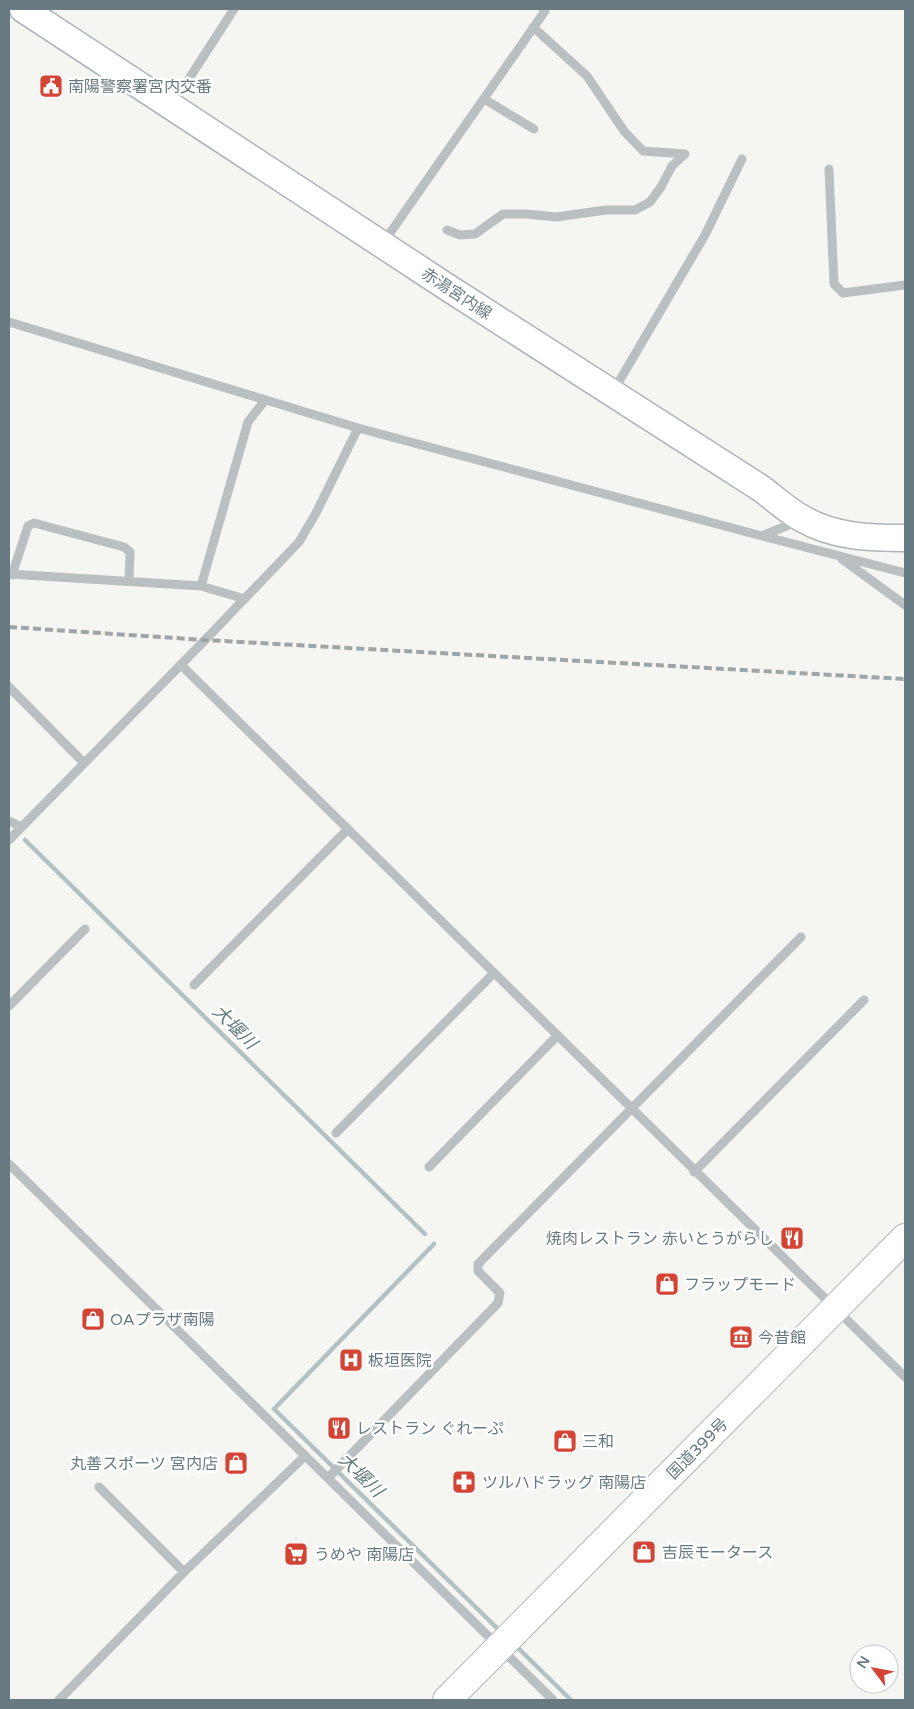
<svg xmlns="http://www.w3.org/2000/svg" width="914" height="1709" viewBox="0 0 914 1709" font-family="'Varela Round','Noto Sans JP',sans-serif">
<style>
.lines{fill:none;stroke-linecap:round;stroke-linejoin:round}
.stream{stroke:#b3c1c3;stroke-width:4.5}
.major-casing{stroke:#aeb4b7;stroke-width:29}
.highway-casing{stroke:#b0b5b7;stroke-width:30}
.minor{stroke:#bac0c2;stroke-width:9}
.major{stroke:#fff;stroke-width:26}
.highway{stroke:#fff;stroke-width:28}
.rail{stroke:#9da5a8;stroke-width:4;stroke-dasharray:8 4;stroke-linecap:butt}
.labels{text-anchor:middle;stroke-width:5;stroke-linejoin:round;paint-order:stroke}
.poi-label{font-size:16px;fill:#677981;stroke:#fff;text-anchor:start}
.street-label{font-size:16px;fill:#677981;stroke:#fff}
.water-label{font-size:18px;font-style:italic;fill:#637a7d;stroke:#fff}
</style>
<rect width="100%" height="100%" fill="#f5f5f2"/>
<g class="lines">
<path class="stream" d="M25 840 425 1234
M434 1244 274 1409 501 1632
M514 1644 571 1700"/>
<g class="major-casing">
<path id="major" d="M23 9 450 289 762 489C775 499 788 511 803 519 834 537 870 538 905 538"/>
</g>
<g class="highway-casing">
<path id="highway" d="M447 1700 905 1238"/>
</g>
<path class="minor" d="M533 27 587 76 624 131 643 151 685 154
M484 99 534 129
M172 105 234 9
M829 169 834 284 843 293 905 285
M447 230 460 235 475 234 503 214H527L556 217 606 210H635L650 202 661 187 672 166 685 154
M383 243 545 11 543 9
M9 322 358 428 762 536 798 521
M614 390 705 235 742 159
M763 536 905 573
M842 559 905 605
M9 574 201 586 245 599
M12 575 28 526 34 523 124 547 130 552 129 581
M201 586 248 422 265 400
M181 665 905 1377
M9 687 84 763
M9 821 22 827
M9 840 205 640 299 542 316 513 358 428
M194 985 347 830
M9 1006 85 929
M336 1133 494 973
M9 1164 553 1700
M429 1167 557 1036
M694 1172 864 1000
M328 1478 498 1303 500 1293 478 1271V1264L801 937
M99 1487 184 1572
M59 1700 184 1572 305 1456"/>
<use href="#major" class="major"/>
<use href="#highway" class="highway"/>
<path class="rail" d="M9 627 205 640 905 679"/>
</g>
<defs>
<g id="civic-square" transform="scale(1.25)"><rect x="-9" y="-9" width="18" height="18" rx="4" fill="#d34435" stroke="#fff"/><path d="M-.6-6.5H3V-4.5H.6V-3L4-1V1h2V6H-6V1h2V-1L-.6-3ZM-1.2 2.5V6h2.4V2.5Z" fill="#fff"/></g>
<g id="restaurant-square" transform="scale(1.25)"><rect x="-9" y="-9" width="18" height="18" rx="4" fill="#d34435" stroke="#fff"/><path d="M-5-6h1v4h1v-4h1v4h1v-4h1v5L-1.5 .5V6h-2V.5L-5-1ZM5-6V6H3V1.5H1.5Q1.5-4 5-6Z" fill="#fff"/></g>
<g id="shop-square" transform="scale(1.25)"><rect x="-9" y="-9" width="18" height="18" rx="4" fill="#d34435" stroke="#fff"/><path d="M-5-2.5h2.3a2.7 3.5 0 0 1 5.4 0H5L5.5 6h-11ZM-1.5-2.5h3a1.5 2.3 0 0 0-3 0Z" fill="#fff"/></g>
<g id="museum-square" transform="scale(1.25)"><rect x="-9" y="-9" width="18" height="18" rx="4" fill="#d34435" stroke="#fff"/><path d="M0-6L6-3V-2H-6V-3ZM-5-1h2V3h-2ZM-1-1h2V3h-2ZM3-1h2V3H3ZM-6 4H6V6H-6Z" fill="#fff"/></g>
<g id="hospital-square" transform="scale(1.25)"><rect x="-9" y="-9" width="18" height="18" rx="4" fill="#d34435" stroke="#fff"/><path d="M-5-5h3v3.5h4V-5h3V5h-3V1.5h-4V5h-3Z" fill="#fff"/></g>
<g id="pharmacy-square" transform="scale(1.25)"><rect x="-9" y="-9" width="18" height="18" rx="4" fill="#d34435" stroke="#fff"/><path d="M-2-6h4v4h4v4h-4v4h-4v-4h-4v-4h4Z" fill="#fff"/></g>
<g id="supermarket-square" transform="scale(1.25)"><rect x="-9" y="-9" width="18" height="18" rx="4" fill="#d34435" stroke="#fff"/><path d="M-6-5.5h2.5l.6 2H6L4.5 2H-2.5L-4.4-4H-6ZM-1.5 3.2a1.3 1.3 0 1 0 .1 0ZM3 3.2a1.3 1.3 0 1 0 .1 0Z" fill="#fff"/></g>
</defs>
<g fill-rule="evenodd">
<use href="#civic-square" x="51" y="86"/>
<use href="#restaurant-square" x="792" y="1238"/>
<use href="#shop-square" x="667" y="1284"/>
<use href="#shop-square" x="93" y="1319"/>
<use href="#museum-square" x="741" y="1337"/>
<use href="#hospital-square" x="351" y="1360"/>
<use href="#restaurant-square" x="339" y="1428"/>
<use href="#shop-square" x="565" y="1441"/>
<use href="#shop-square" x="236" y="1463"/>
<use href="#pharmacy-square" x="464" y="1482"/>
<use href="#shop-square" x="644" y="1552"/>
<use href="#supermarket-square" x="296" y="1554"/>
</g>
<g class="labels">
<g class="poi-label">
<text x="68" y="92">南陽警察署宮内交番</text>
<text x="774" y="1244" text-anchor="end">焼肉レストラン 赤いとうがらし</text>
<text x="684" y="1290">フラップモード</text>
<text x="110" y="1325">OAプラザ南陽</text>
<text x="758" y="1343">今昔館</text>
<text x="368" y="1366">板垣医院</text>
<text x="356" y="1434">レストラン ぐれーぷ</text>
<text x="582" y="1447">三和</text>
<text x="218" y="1469" text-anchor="end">丸善スポーツ 宮内店</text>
<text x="482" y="1488">ツルハドラッグ 南陽店</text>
<text x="662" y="1558">吉辰モータース</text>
<text x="314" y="1560">うめや 南陽店</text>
</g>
<g class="street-label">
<text transform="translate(457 293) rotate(33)" y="6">赤湯宮内線</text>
<text transform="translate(697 1448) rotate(-45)" y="6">国道399号</text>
</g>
<g class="water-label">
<text transform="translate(235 1027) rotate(45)" y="6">大堰川</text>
<text transform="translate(361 1475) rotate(44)" y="6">大堰川</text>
</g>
</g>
<rect width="914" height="1709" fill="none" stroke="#677981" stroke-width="20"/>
<g transform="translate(874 1669) rotate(302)"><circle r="24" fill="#ffffff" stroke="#c2c9cd"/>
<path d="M0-4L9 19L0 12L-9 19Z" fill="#d34435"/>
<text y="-8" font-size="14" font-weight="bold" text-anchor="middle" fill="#677981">N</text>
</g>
</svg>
